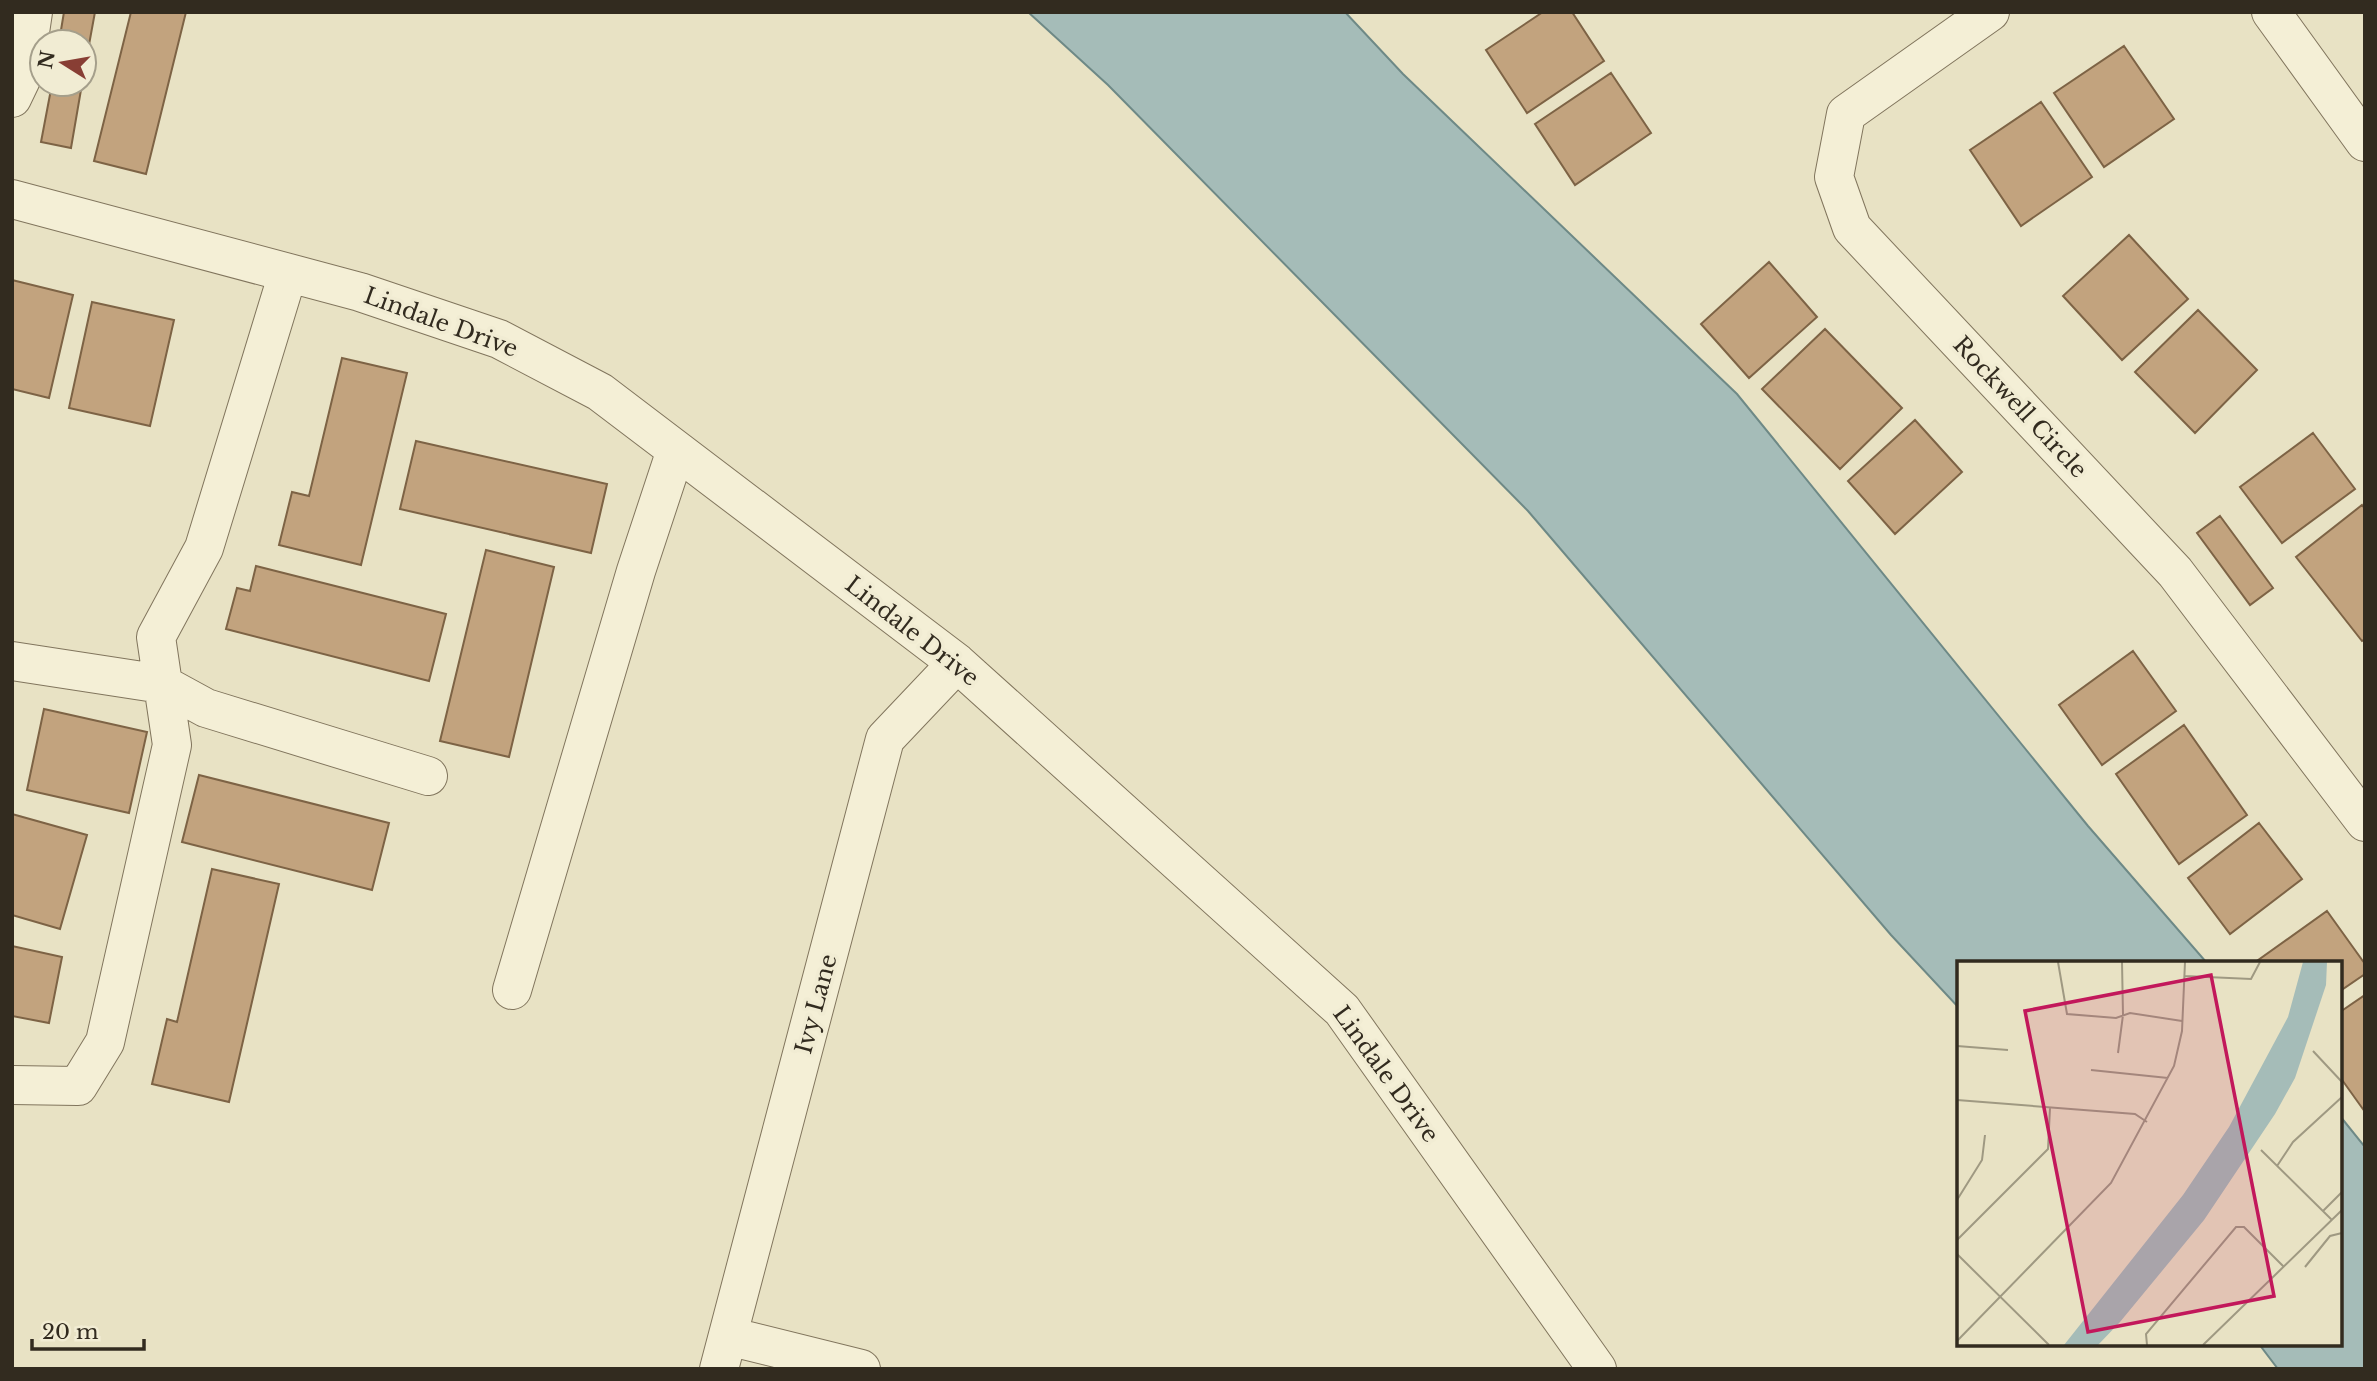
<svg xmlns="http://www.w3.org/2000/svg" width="2377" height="1381" viewBox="0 0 2377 1381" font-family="'Libre Baskerville',serif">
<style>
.water{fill:#a5bcb8;stroke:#6e8986;stroke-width:2}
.building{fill:#c2a37e;stroke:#7d6345;stroke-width:2}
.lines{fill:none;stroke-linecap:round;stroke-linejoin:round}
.minor-casing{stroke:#81755d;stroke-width:40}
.minor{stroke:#f4efd6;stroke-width:38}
.labels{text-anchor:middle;stroke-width:7;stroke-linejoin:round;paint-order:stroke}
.street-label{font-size:23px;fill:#322b1f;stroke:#f1ecd3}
.inset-road{fill:none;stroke:#9f9982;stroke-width:2}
.view{fill:#c2185b;fill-opacity:0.15;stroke:#c2185b;stroke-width:3.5}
.inset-edge{fill:none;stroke:#322b1f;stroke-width:3.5}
</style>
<rect width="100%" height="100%" fill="#e8e2c4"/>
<path class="water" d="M1028 12H1345L1403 74 1737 394 2088 826 2207 963H1959V1008L1891 935 1528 511 1108 85Z
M2340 1116 2365 1147V1369H2278L2259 1344H2340Z"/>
<path class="building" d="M64 12H95L84 72V42H59Z
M131 12H186L146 174 94 161Z
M1543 12H1572L1604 61 1527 113 1486 50Z
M2124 46 2174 119 2104 167 2054 93Z
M1611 73 1651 133 1575 185 1535 124Z
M52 84H82L71 148 41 142Z
M2041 102 2092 177 2021 226 1970 150Z
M2129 235 2188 299 2122 360 2063 296Z
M1769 262 1817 317 1749 378 1701 324Z
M12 280 73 295 49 398 12 389Z
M92 302 174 320 150 426 69 408Z
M2198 310 2257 370 2195 433 2135 372Z
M1825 329 1902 408 1840 469 1762 389Z
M342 358 407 373 361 565 279 545 292 492 309 496Z
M1915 420 1962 472 1895 534 1848 481Z
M2313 433 2355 489 2282 543 2240 487Z
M416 441 607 484 591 553 400 509Z
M2362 505 2365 509V639L2362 641 2296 557Z
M2220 516 2273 588 2250 605 2197 533Z
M486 550 554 567 509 757 440 741Z
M256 566 446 614 429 681 226 629 237 588 250 591Z
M2133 651 2176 711 2102 765 2059 705Z
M44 709 147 732 129 813 27 790Z
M2184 725 2247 815 2179 864 2116 774Z
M199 775 389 823 372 890 182 842Z
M12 814 87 835 60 929 12 915Z
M2259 823 2302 879 2230 934 2188 878Z
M212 869 279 884 229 1102 152 1084 167 1019 177 1022Z
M2327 911 2365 964V974L2340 991V963H2254Z
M12 946 62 957 49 1023 12 1016Z
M2365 995V1112L2340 1077V1012Z"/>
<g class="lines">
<g class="minor-casing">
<path id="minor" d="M1990 12 1846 114 1834 177 1852 228 2175 572 2365 822
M2271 12 2365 142
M12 98 24 73 33 12
M12 199 360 292 499 339 600 392 957 663 1342 1010 1597 1369
M12 661 162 684 206 708 428 776
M512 990 636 571 676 450
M12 1085 78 1086 105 1042 172 745 156 637 204 548 288 273
M728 1336 861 1369
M719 1369 885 739 957 663"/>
</g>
<use href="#minor" class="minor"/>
</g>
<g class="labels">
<g class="street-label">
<text transform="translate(441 322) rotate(20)" y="8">Lindale Drive</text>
<text transform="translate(2020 407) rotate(47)" y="8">Rockwell Circle</text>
<text transform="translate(912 631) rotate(38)" y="8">Lindale Drive</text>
<text transform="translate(816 1004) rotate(-75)" y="8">Ivy Lane</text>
<text transform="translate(1386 1074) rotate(54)" y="8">Lindale Drive</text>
</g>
</g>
<g transform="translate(1957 961)">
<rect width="385" height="385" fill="#e8e2c4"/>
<path d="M346 1H370L369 24 338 117 318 153 247 259 163 361 141 384H107L226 234 272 166 331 56Z" fill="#a5bcb8"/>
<path class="inset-road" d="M101 1 110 53 159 57 173 52 225 60M228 15 294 18 303 1M0 85 51 89M356 90 385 121M161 92 166 54 165 1M134 109 211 117M0 139 178 153 190 161M304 189 375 259M320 205 336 181 385 136M0 239 25 199 28 174M366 250 385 231M0 279 91 188 93 147M0 293 92 384M348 306 373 275 385 272M0 380 154 222 217 105 225 70 228 1M190 384 189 373 279 266H287L326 305M246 384 385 249"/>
<path class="view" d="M254 14 317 335 131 371 68 50Z"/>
<rect width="385" height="385" class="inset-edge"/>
</g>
<rect width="2377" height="1381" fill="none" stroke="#322b1f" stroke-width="28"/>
<g transform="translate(63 63) rotate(281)"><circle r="33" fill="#f1ecd3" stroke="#a59f8b" stroke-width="2"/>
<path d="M0-5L12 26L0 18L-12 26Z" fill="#883e34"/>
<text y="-10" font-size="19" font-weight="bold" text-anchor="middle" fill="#322b1f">N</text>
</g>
<path d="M32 1339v10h112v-10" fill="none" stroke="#322b1f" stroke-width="3.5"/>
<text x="42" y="1339" font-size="21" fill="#322b1f" stroke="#f1ecd3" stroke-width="5" paint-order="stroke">20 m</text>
</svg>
